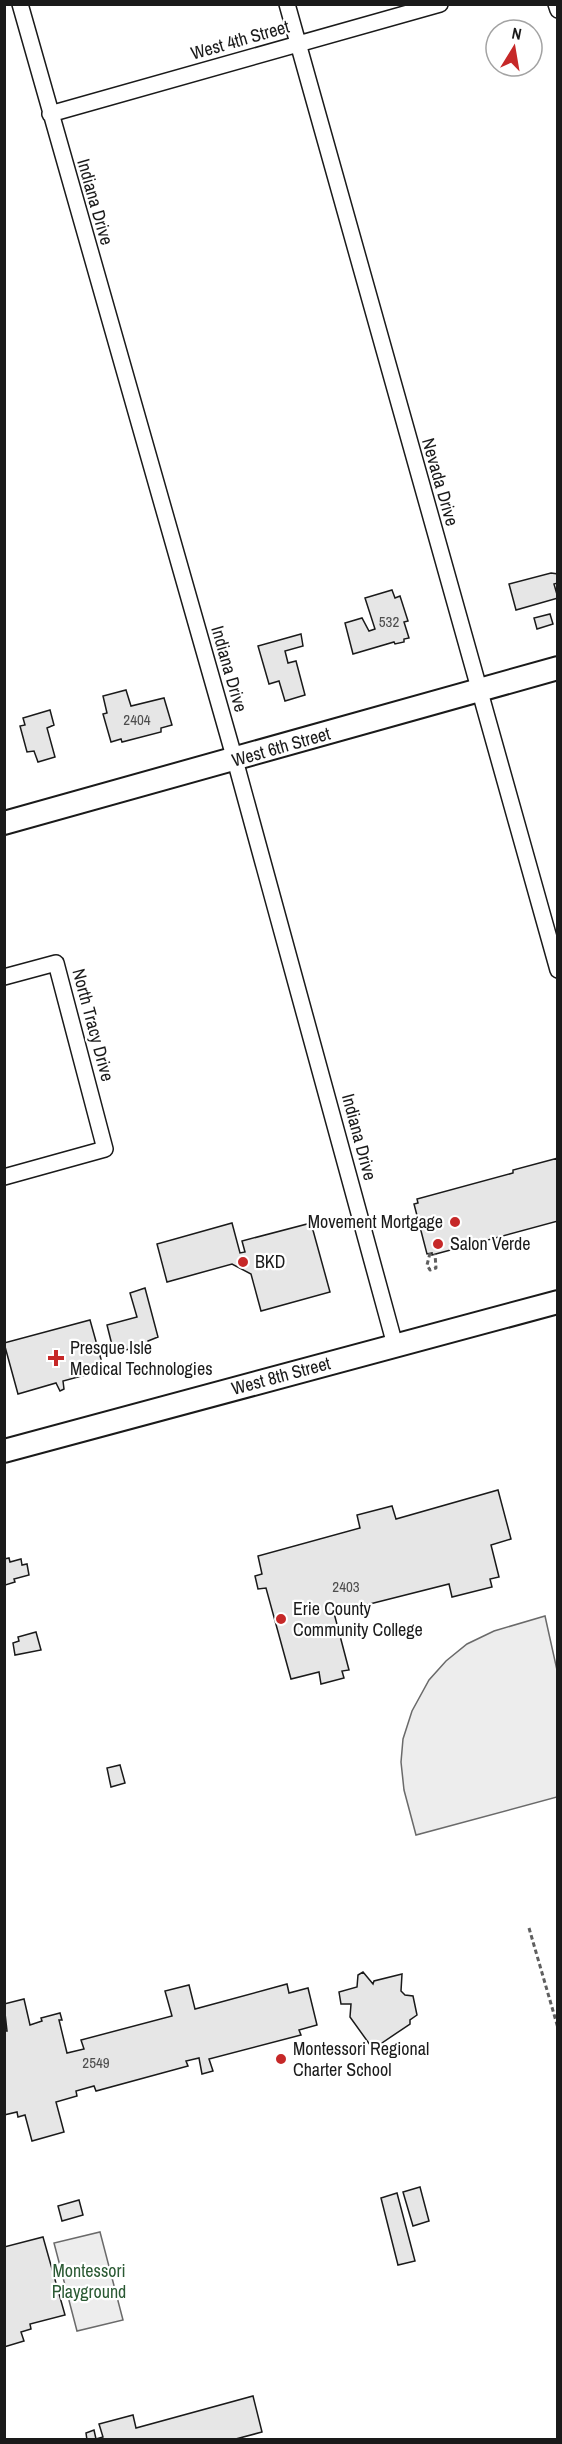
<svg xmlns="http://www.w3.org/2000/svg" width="562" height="2444" viewBox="0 0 562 2444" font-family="'Archivo Narrow',sans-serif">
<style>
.built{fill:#ededed;stroke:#6a6a6a;stroke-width:1.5}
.building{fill:#e6e6e6;stroke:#1a1a1a;stroke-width:1.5}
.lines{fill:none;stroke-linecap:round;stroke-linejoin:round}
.street-casing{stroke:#1a1a1a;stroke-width:18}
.secondary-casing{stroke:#1a1a1a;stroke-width:26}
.path{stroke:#5f5f5f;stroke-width:3;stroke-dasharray:4.5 3;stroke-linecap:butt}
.street{stroke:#fff;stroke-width:15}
.secondary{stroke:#fff;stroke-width:22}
.poi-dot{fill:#c62828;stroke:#fff;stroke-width:2}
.labels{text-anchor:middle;stroke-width:4.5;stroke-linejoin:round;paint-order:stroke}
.number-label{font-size:15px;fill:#4d4d4d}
.street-label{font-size:18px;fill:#1a1a1a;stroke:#fff}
.poi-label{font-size:18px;fill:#1a1a1a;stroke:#fff;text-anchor:start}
.park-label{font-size:18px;fill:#2b5a34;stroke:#fff}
</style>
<rect width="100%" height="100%" fill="#fff"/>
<path class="built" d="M545 1616 557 1670V1797L416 1835 404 1790 401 1762 403 1739 412 1711 429 1680 446 1661 467 1644 494 1631Z
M100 2232 123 2320 77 2331 54 2243Z"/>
<path class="building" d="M551 573 558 574V583L554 584 558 598 516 610 509 584Z
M392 590 395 598 400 596 408 621 404 622 409 638 404 639V642L395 644 394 642 353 654 345 623 362 618 369 631 375 629 365 598Z
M550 614 553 624 537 629 534 618Z
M301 634 303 646 285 651 288 663 296 661 305 695 285 701 279 681 269 684 258 646Z
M126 690 131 706 164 698 172 725 161 728V732L122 742 121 739 111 742 103 714 107 713 103 696Z
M50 710 54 725 47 728 55 757 38 762 34 751 27 752 20 726 25 725 23 718Z
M558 1158V1221L432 1255V1253L427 1254 414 1204 418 1203 417 1199 513 1173V1170Z
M232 1223 240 1253 245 1252 242 1241 311 1223 330 1292 261 1311 251 1274 232 1264 167 1282 157 1244Z
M145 1288 158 1337 148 1341 149 1344 114 1353 107 1325 137 1317 130 1293Z
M90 1320 104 1370 63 1381 64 1389 60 1391 56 1383 18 1394 4 1343Z
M498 1490 511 1539 491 1545 499 1577 490 1579 492 1587 452 1597 449 1584 334 1613 349 1670 342 1671 344 1678 321 1684 319 1672 291 1679 266 1588 258 1589 255 1576 262 1574 258 1556 360 1528 357 1515 392 1506 396 1519Z
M9 1558 10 1562 21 1559 22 1565 27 1564 29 1575 14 1579 15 1582 5 1585 4 1588V1559Z
M36 1632 41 1650 15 1655 13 1643 19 1641 18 1637Z
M120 1765 125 1783 111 1787 107 1768Z
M363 1972 373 1984 374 1981 402 1974 401 1991 405 1995 413 1996 417 2015 410 2020V2024L373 2049 350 2017 351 2004H341L339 1992 357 1987 358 1975Z
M287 1984 289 1993 308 1988 317 2025 299 2030 301 2035 209 2059 213 2071 202 2074 199 2058 186 2061 188 2066 96 2091 94 2086 76 2091 77 2096 56 2102 64 2132 32 2141 25 2115 18 2117 17 2112 4 2115V2031H7L4 2004 24 1999 30 2025 42 2021 41 2018 60 2013 62 2020H59L67 2053 84 2049 81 2040 172 2016 165 1991 189 1985 195 2009Z
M420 2187 429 2221 413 2226 403 2192Z
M397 2193 415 2261 398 2265 381 2198Z
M79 2200 83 2215 62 2221 58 2206Z
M43 2237 65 2315 30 2324 31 2329 21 2332 24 2341 4 2347V2247Z
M253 2396 262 2432 232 2440H87L86 2433 94 2430 96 2439 103 2437 99 2424 133 2415 136 2428Z"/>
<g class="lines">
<g class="street-casing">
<path id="street" d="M20 4 235 760 395 1345
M287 4 558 970
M556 4 558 10
M50 114 440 4
M4 977 56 963 105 1149 4 1177"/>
</g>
<g class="secondary-casing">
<path id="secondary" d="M4 823 558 668
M4 1451 558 1302"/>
</g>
<path class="path" d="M430 1253 427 1265 430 1270 436 1268 435 1254
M529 1928 558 2028"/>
<use href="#street" class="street"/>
<use href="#secondary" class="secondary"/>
</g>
<g class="poi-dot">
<circle cx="455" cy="1222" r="6"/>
<circle cx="438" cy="1244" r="6"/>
<circle cx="243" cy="1262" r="6"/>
<path d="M53 1349h6v6h6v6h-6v6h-6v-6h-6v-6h6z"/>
<circle cx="281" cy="1619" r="6"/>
<circle cx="281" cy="2059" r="6"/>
</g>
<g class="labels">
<g class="number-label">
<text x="389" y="627">532</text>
<text x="137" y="725">2404</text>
<text x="346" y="1592">2403</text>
<text x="96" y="2068">2549</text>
</g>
<g class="street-label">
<text transform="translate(240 40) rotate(-16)" y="6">West 4th Street</text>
<text transform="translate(95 202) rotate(74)" y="6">Indiana Drive</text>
<text transform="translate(440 482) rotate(74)" y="6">Nevada Drive</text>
<text transform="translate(229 669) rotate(74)" y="6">Indiana Drive</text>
<text transform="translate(281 747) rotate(-16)" y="6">West 6th Street</text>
<text transform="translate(93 1025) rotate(75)" y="6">North Tracy Drive</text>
<text transform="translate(359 1137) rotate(75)" y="6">Indiana Drive</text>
<text transform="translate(281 1376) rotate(-15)" y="6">West 8th Street</text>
</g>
<g class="poi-label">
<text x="443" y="1228" text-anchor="end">Movement Mortgage</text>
<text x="450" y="1250">Salon Verde</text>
<text x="255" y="1268">BKD</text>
<text x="70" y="1354">Presque Isle<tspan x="70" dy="21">Medical Technologies</tspan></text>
<text x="293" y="1615">Erie County<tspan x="293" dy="21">Community College</tspan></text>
<text x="293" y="2055">Montessori Regional<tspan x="293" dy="21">Charter School</tspan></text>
</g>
<g class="park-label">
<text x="89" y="2277">Montessori<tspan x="89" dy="21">Playground</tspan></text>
</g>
</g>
<rect width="562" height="2444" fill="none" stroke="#1a1a1a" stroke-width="12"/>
<g transform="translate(514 48) rotate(11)"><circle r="28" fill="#ffffff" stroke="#a3a3a3" stroke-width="1.5"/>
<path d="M0-4.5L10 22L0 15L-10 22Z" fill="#c62828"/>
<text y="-9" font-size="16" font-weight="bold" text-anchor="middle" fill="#1a1a1a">N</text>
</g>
</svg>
